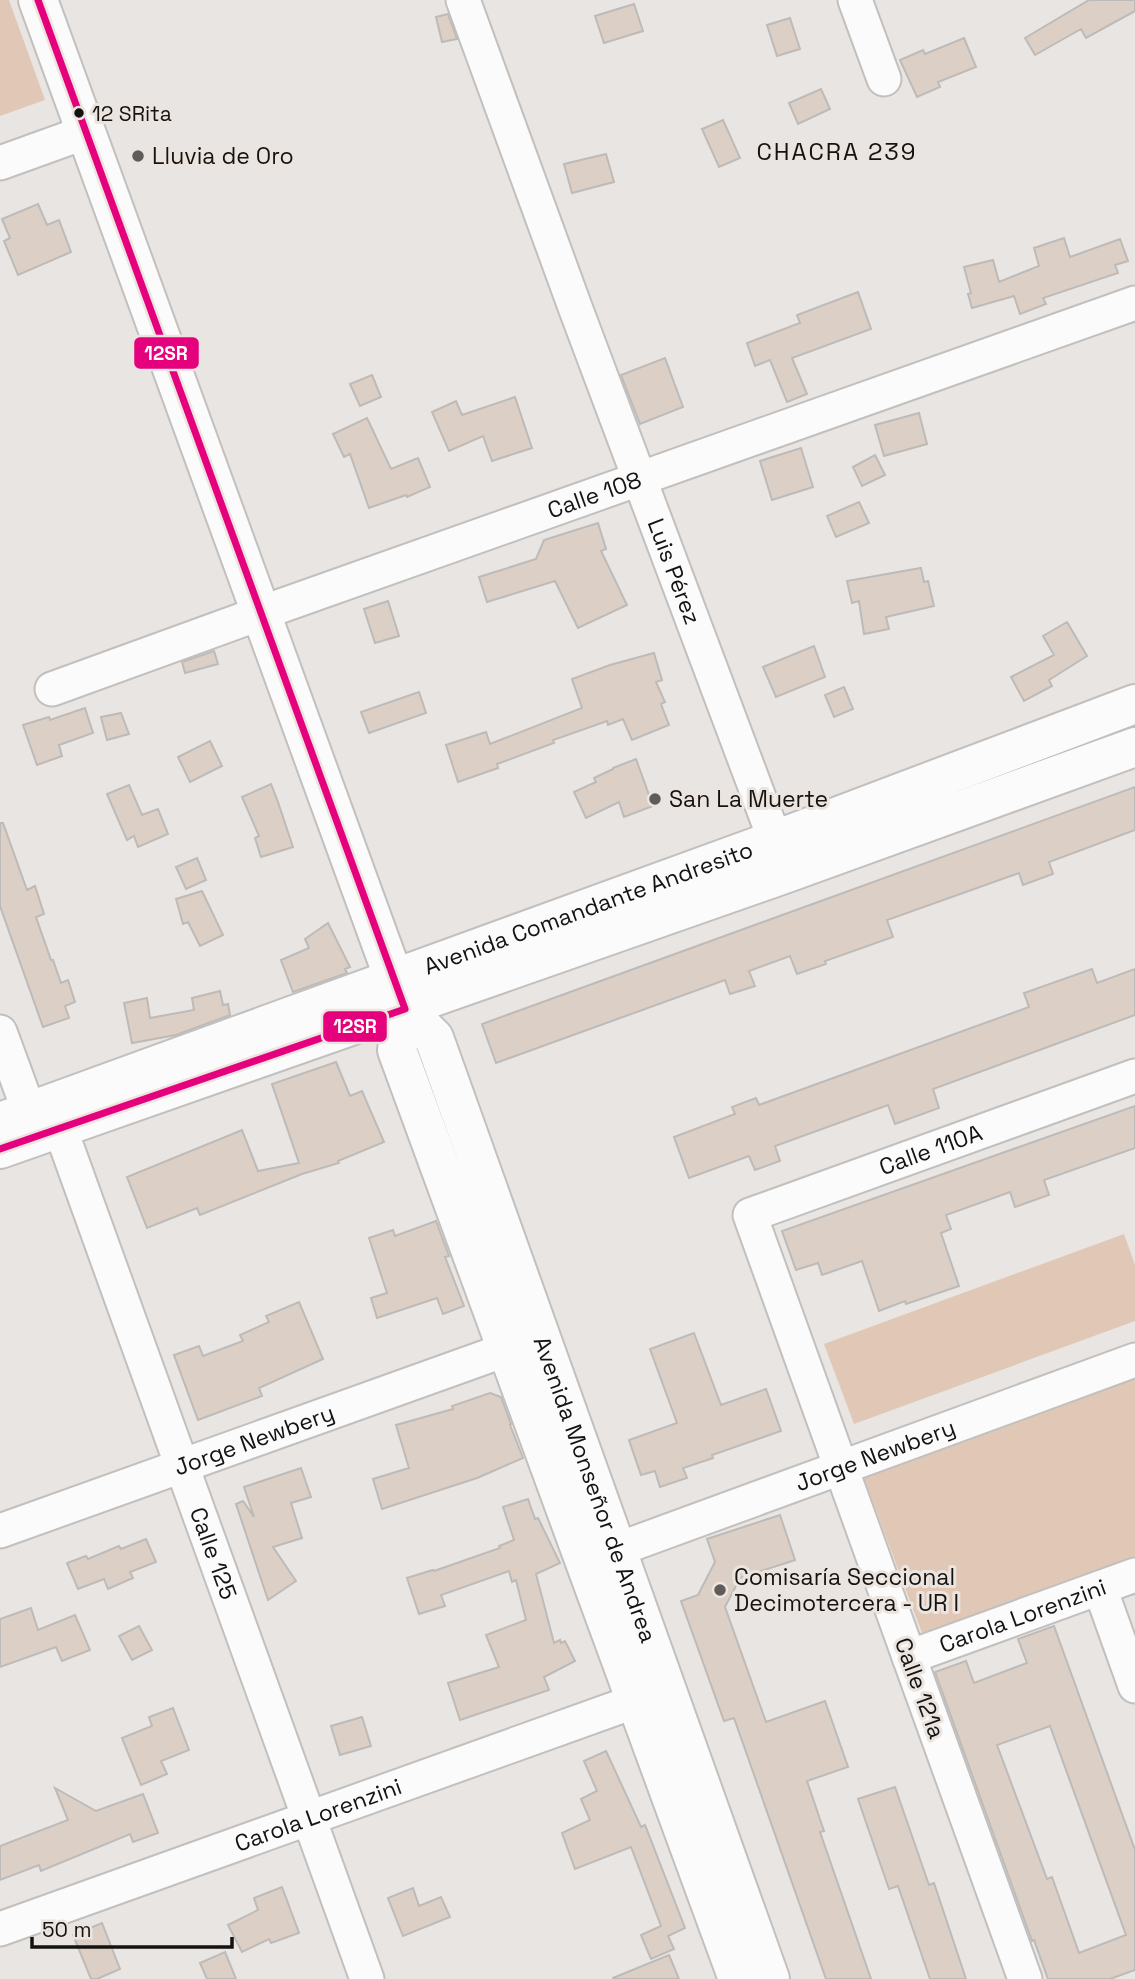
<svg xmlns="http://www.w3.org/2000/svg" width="1135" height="1979" viewBox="0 0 1135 1979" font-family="'Space Grotesk',sans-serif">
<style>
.green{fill:#e1c8b6}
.building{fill:#dcd0c6;stroke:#bdbab8;stroke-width:2;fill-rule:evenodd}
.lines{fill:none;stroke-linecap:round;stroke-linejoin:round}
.minor-casing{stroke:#c2c0be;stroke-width:37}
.major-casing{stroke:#c2c0be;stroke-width:42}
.minor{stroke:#fcfbfb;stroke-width:33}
.major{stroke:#fcfbfb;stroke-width:38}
.bus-1-casing{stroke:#ebe4df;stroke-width:12}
.bus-1{stroke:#e5007d;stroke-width:7}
.bus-dot{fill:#151311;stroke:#ebe4df;stroke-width:2.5}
.poi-dot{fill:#5f5c5a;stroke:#ebe4df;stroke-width:2.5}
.labels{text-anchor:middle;stroke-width:6;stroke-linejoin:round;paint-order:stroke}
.bus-label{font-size:21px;fill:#151311;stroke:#ebe4df;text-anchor:start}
.poi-label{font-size:23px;fill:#151311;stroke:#ebe4df;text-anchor:start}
.street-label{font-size:23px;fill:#151311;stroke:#ebe4df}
.neighbourhood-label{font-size:24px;letter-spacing:2px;fill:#151311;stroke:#ebe4df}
.line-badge{stroke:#ebe4df;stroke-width:2.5}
.badge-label{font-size:19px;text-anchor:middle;font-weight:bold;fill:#fff}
</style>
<rect width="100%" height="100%" fill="#e8e5e2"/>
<path class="green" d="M0 0H9L45 100 0 116Z
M1124 1234 1135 1265V1321L854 1424 824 1344Z
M1135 1376V1559L922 1633 862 1473Z"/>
<path class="building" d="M1089 0H1135V11L1086 38 1081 29 1035 55 1025 38Z
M634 4 643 31 604 43 595 16Z
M448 14 457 39 442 42 436 17Z
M790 18 800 49 777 56 767 25Z
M964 38 976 67 938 82 940 87 917 97 900 60 923 50 925 54Z
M821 89 830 109 798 124 789 103Z
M723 120 740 158 719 167 702 129Z
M606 154 614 182 572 193 564 164Z
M38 204 47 225 59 220 71 252 18 275 4 241 10 238 2 219Z
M1064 238 1070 257 1120 239 1128 261 1115 265 1118 273 1043 298 1046 304 1020 314 1014 296 972 308 968 294 971 293 964 267 993 260 999 282 1039 266 1034 248Z
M858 292 871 329 792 358 807 394 787 402 770 360 755 366 747 343 800 323 797 315Z
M665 358 683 407 640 424 621 375Z
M372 375 381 397 360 406 350 384Z
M515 397 532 448 492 461 483 436 449 451 432 412 456 401 462 415Z
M919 413 927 444 884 456 875 425Z
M367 418 391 469 418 458 430 487 407 497 406 495 369 508 350 454 344 457 333 434Z
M801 448 813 487 772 500 760 461Z
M875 455 885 475 862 486 853 467Z
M859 502 869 523 836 537 827 516Z
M598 523 606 549 601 551 627 605 578 628 555 581 487 602 479 577 536 559 544 540Z
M921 568 924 582 928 581 934 606 886 617 889 629 864 634 859 601 852 603 847 581Z
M388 601 399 636 375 643 364 609Z
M1067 622 1087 656 1049 680 1052 686 1024 701 1011 677 1054 655 1043 636Z
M814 646 825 677 776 697 763 667Z
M214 651 218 664 185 673 182 662Z
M654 653 662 680 656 682 665 702 661 704 669 725 632 740 623 719 608 725 607 721 553 740 554 743 497 764 498 768 458 782 446 745 486 732 490 744 582 708 572 679 610 665Z
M844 687 853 709 834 717 825 695Z
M419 692 426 713 369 733 361 712Z
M85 708 93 733 59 745 62 756 37 765 23 725 49 717 50 720Z
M121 713 129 734 107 740 101 717Z
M210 741 222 766 190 782 178 757Z
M636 759 653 806 624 817 619 802 586 818 574 792 596 782 594 778 613 769V768Z
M271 784 278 802 293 847 261 857 255 838 259 836 242 797Z
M129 785 142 815 158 809 168 834 138 847 134 836 127 840 107 794Z
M1135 787V830L1049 862 1053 874 1023 885 1019 873 887 920 893 937 825 961 826 964 797 974 790 956 749 971 755 986 730 994 725 980 496 1063 482 1024Z
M0 823H3L27 890 35 886 44 914 36 917 51 960H53L61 983 68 980 75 1002 65 1006 69 1018 43 1027 0 906Z
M197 858 206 880 186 889 176 867Z
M202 891 223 935 200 946 188 922 183 924 176 899Z
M328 923 350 967 345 969 347 973 293 992 281 960 309 948 305 939Z
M1092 969 1097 983 1135 969V1015L933 1089 939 1108 895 1124 888 1105 775 1146 780 1161 755 1170 749 1156 689 1178 674 1137 735 1114 732 1107 756 1098 759 1105 1029 1007 1024 993Z
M220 991 223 1005 228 1004 230 1015 176 1035 132 1043 124 1003 147 998 150 1018 194 1010 192 998Z
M336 1062 350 1096 362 1091 384 1142 338 1161 339 1163 302 1174 200 1215 197 1208 147 1228 127 1177 242 1130 258 1171 299 1163 272 1084Z
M1135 1106V1148L1044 1180 1049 1195 1015 1207 1010 1192 946 1215 951 1229 941 1233 959 1286 906 1304 905 1301 879 1311 862 1261 822 1275 818 1263 796 1270 782 1231Z
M436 1221 449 1256 445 1257 464 1306 443 1314 437 1298 377 1318 371 1298 387 1293 369 1238 393 1230 395 1236Z
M299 1302 323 1359 259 1388 262 1396 198 1420 174 1355 199 1346 203 1356 243 1341 240 1335 269 1322 266 1316Z
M694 1333 721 1405 766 1389 781 1431 712 1455 713 1458 683 1468 687 1478 660 1487 655 1471 641 1475 629 1440 677 1423 650 1349Z
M490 1393 501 1397 511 1424 510 1425 523 1458 477 1478 382 1509 373 1479 409 1468 396 1425 453 1409 452 1406Z
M301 1468 311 1497 291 1503 302 1538 273 1547 296 1581 268 1600 236 1504 243 1501 254 1517 244 1487Z
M528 1499 535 1519 538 1518 560 1563 536 1574 554 1643 560 1640 561 1643 565 1641 575 1661 544 1677 549 1690 460 1720 448 1683 499 1667 486 1635 526 1620 516 1580 512 1582 509 1571 441 1595 445 1606 419 1614 407 1578 433 1570 434 1571 500 1548 499 1546 514 1540 503 1507Z
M780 1515 795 1560 740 1578 725 1607 766 1722 825 1701 848 1767 807 1781 824 1831 820 1832 871 1979H826L734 1718 724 1721 681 1601 698 1595 715 1562 707 1539Z
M146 1539 156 1562 130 1572 133 1578 108 1589 104 1579 78 1589 67 1563 86 1556 88 1559 119 1546 121 1549Z
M31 1608 38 1630 75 1615 90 1650 62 1661 56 1647 0 1667V1619Z
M139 1626 152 1650 132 1660 119 1636Z
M1054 1626 1135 1850V1970L1110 1979H1048L1034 1940 1032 1941 935 1672 966 1661 974 1683 1027 1663 1018 1639ZM1050 1726 1126 1935 1079 1953 1052 1877 1047 1879 997 1745Z
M173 1708 189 1750 161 1761 167 1774 141 1785 122 1738 152 1726 149 1717Z
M362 1717 371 1746 340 1755 331 1726Z
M606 1751 641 1827 645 1825 685 1928 668 1936 674 1949 651 1959 641 1935 661 1926 631 1847 575 1869 562 1833 590 1820 581 1799 597 1791 584 1761Z
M895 1787 929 1885 934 1883 966 1979H930L898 1886 889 1889 858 1799Z
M55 1788 96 1811 143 1794 158 1833 133 1842 130 1834 41 1871 39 1865 0 1880V1846L68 1820Z
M282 1887 299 1933 271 1943 269 1939 242 1952 228 1925 258 1910 254 1898Z
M413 1888 419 1906 441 1897 450 1917 403 1936 388 1898Z
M102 1923 120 1969 97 1979H91L73 1935Z
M225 1952 236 1979H207L200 1963Z
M669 1955 679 1979H613V1978Z"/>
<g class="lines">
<g class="minor-casing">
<g id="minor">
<path id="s1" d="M463 0 575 307 775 840"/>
<path d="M855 0 884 79"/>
<path d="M0 163 86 132"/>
<path id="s2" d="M52 689 261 613 1135 303"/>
<path d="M0 1032 29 1111"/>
<path id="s3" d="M60 1128 367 1979"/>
<path id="s4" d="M0 1531 508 1349"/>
<path id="s5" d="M616 1550 1135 1360"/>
<path d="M1100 1588 1135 1686"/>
<path id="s6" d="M909 1657 1135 1575"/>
<path id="s7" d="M0 1929 636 1701"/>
<path id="s8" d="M1025 1979 750 1215 1135 1076"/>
</g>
</g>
<g class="major-casing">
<g id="major">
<path id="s9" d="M38 0 405 1009 434 1038 770 1979"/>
<path d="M405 1009 397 1050 738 1979"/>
<path id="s10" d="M0 1122 775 840 1135 704"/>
<path d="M0 1149 787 873 1135 747"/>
</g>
</g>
<use href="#minor" class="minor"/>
<use href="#major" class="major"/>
<g class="bus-1-casing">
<path id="bus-1" d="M0 1149 405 1009 38 0"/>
</g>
<use href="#bus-1" class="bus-1"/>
</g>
<circle class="bus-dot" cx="79" cy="113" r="6"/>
<g class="poi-dot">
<circle cx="138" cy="156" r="7"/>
<circle cx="655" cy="799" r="7"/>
<circle cx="720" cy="1590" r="7"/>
</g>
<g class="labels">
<g class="bus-label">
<text x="92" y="121">12 SRita</text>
</g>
<g class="poi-label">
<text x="152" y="164">Lluvia de Oro</text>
<text x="669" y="807">San La Muerte</text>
<text x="734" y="1585">Comisaría Seccional<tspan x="734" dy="26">Decimotercera - UR I</tspan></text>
</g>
<g class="street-label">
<text dy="8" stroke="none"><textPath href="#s2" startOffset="576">Calle 108</textPath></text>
<text dy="8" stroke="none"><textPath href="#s1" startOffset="609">Luis Pérez</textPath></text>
<text dy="8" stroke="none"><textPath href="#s10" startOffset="626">Avenida Comandante Andresito</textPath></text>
<text dy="8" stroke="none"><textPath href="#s8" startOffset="1004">Calle 110A</textPath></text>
<text dy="8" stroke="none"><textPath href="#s4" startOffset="270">Jorge Newbery</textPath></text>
<text dy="8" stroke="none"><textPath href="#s5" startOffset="276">Jorge Newbery</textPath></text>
<text dy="8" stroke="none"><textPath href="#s9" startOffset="1594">Avenida Monseñor de Andrea</textPath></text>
<text dy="8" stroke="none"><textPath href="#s3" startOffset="452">Calle 125</textPath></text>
<text dy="8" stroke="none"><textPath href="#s6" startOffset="121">Carola Lorenzini</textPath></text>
<text transform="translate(920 1688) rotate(70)" y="8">Calle 121a</text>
<text dy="8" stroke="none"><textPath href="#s7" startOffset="338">Carola Lorenzini</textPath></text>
</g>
<g class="neighbourhood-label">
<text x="837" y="160">CHACRA 239</text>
</g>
</g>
<g class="line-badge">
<rect x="133" y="336" width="67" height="34" rx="7" fill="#e5007d"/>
<rect x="322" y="1010" width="66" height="33" rx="7" fill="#e5007d"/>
</g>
<g class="badge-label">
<text x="166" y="360">12SR</text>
<text x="355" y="1033">12SR</text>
</g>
<path d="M32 1937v10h200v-10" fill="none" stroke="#151311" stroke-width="3.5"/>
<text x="42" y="1937" font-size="21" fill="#151311" stroke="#ebe4df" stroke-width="5" paint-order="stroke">50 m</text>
</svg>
